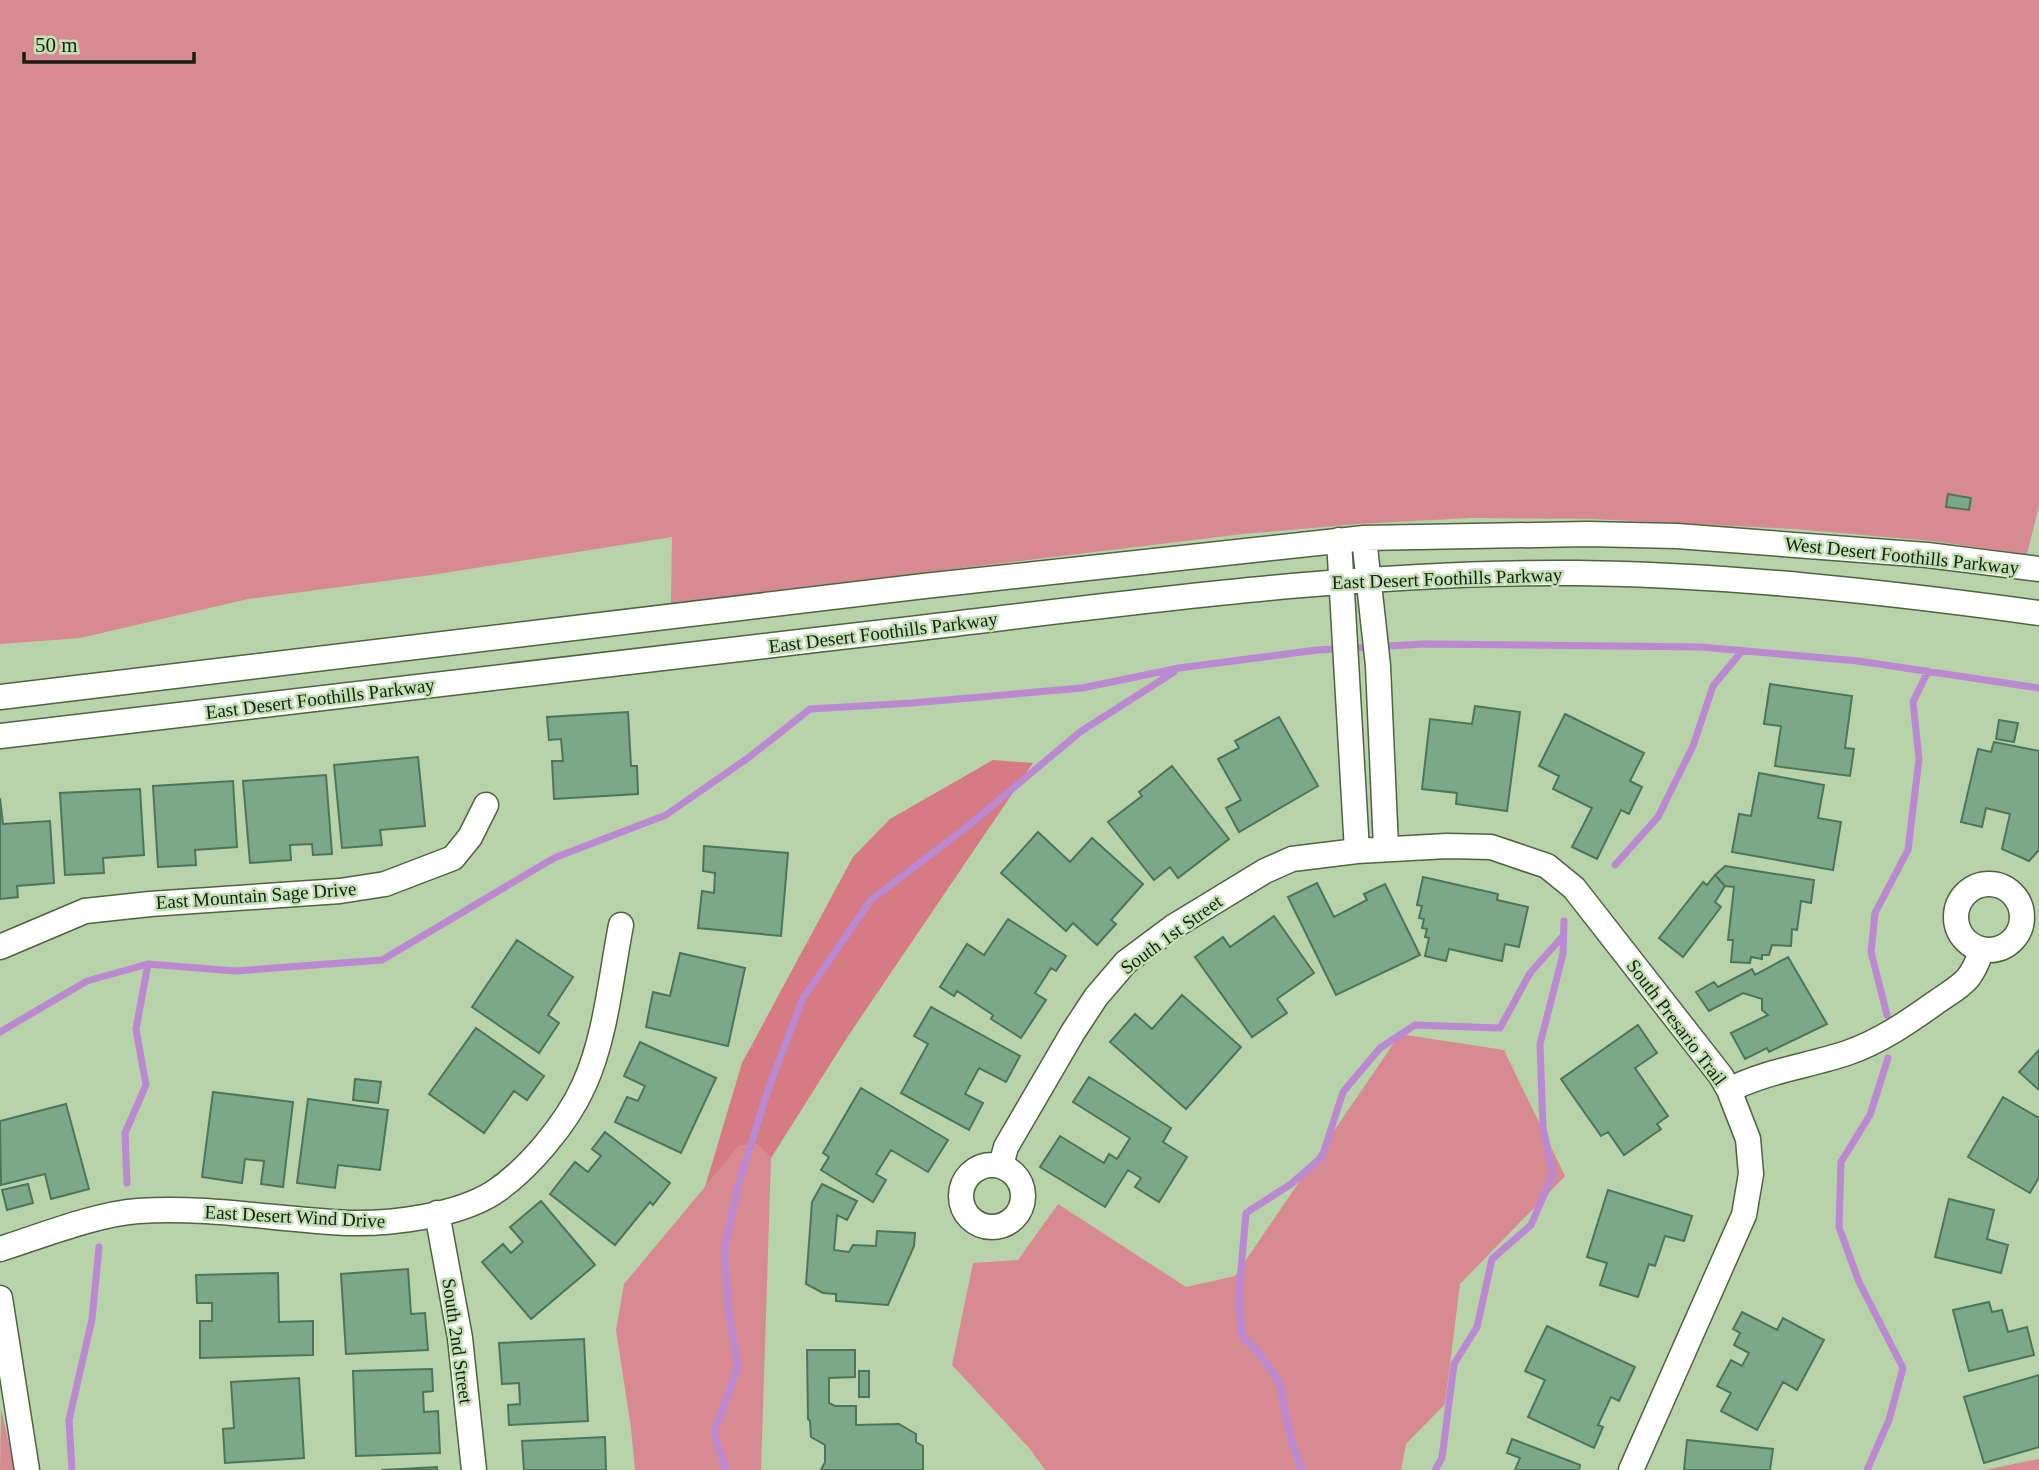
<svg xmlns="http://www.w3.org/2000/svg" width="2039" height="1470" viewBox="0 0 2039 1470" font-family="'Times New Roman',serif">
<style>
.green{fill:#d78a91}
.forest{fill:#d67a83}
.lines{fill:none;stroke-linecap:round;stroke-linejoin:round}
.stream{stroke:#ba89d1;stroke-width:7}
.building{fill:#7ca88a;stroke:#4c765a;stroke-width:2}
.minor-casing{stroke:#4d643f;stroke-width:27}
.minor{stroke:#fff;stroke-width:24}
.labels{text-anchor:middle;stroke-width:5;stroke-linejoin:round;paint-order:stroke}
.street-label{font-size:19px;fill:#161f10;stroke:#c4e0b5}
</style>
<rect width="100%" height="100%" fill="#b8d2a9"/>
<path class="green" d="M0 0H2039V506L2027 554 1932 541 1795 529 1594 519 1471 518 1358 524 1243 534 671 603 672 537 438 574 248 599 80 638 0 644Z
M1400 1034 1504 1050 1565 1176 1460 1284 1445 1404 1406 1444 1401 1470H1045L1030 1449 952 1365 973 1263 1018 1260 1058 1204 1186 1287 1235 1276Z
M757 1144 771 1158 761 1470H635L631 1428 616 1330 624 1284 739 1146Z
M1 1409 15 1470H0Z
M2039 1459V1470H1984Z"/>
<path class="forest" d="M993 760 1033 763 848 1036 771 1158 757 1144 739 1146 705 1187 742 1063 853 857 890 819Z"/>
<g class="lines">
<path class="stream" d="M1615 865 1658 817 1693 746 1713 686 1742 651
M1887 1015 1871 952 1875 913 1908 850 1919 759 1913 702 1928 671
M0 1032 87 981 148 964 235 971 382 960 554 858 666 815 748 758 810 709 912 703 1082 688 1179 668 1317 650 1424 644 1701 647 1858 661 2039 688
M127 1183 125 1133 146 1085 136 1029 148 964
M72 1470 69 1420 92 1319 99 1247
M726 1470 714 1433 738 1367 729 1314 724 1251 738 1186 768 1090 803 998 871 900 968 826 1080 732 1174 672
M1302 1470 1291 1440 1279 1381 1259 1353 1242 1336 1239 1293 1246 1213 1291 1184 1322 1157 1343 1092 1380 1048 1415 1025 1500 1028 1530 973 1563 936
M1435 1470 1442 1458 1454 1364 1477 1327 1492 1259 1531 1225 1553 1174 1543 1128 1540 1044 1563 954 1564 921
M1867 1470 1889 1420 1903 1368 1859 1282 1839 1227 1841 1162 1870 1115 1888 1058"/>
</g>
<path class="building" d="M1948 494 1971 498 1969 510 1946 507Z
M1770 684 1852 696 1845 748 1854 749 1850 776 1775 766 1781 726 1764 724Z
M1475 706 1520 712 1507 811 1456 804 1457 793 1422 789 1430 719 1472 724Z
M628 712 631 766H637L638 794 554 799 552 761H563L561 739 549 740 547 717Z
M1565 714 1644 753 1630 781 1642 787 1629 814 1621 810 1597 859 1572 847 1592 808 1553 789 1559 776 1539 766Z
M1279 717 1318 786 1239 832 1226 808 1241 800 1218 759 1239 748 1235 741Z
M1999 720 2018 723 2014 742 1996 739Z
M1994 742 2039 751V850L2029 861 2002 849 2010 814 1986 808 1982 827 1961 822 1978 749 1991 752Z
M418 757 425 826 380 830 382 845 342 848 334 765Z
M1172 766 1229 839 1178 878 1170 867 1154 880 1108 822 1142 796 1139 792Z
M1759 773 1824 785 1818 818 1841 822 1833 870 1732 852 1739 814 1751 816Z
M326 775 332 854 313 855 312 844 290 845 291 860 250 863 243 781Z
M233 781 237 847 195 850 196 865 158 867 153 786Z
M140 789 144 855 103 858 104 873 65 875 60 793Z
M0 798 3 824 50 821 54 883 17 886 18 897 0 899Z
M1038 832 1070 862 1092 838 1143 884 1111 920 1116 924 1097 945 1073 923 1066 931 1001 873Z
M704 846 788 853 781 936 698 928 702 891 714 893 715 873 703 871Z
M1725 866 1814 880 1811 903 1801 901 1797 930 1792 929 1791 946 1772 945 1769 955H1762V959L1751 957 1750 963 1731 962 1733 940H1728L1734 887 1725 886 1715 875Z
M1715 875 1725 886 1715 902 1721 907 1683 957 1659 938 1703 882 1707 885Z
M1423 877 1498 894 1497 900 1528 907 1519 947 1505 944 1502 961 1449 949 1446 961 1425 956 1429 938 1425 937 1427 929 1422 928 1424 919 1419 918 1422 906 1417 905Z
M1317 883 1334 917 1367 900 1364 894 1385 884 1420 955 1336 995 1288 897Z
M1274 916 1314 973 1277 999 1287 1013 1252 1037 1195 957 1223 937 1230 947Z
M1008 919 1066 956 1056 971 1051 968 1035 993 1046 1000 1021 1038 991 1019 993 1015 957 991 954 996 940 987 967 944 984 955Z
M517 940 573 977 548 1015 559 1023 539 1053 472 1007Z
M680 953 745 968 728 1046 646 1027 653 992 670 996Z
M1788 957 1827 1024 1769 1052 1767 1048 1745 1059 1731 1033 1768 1015 1762 1010V999L1743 993 1709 1011 1696 992 1714 982 1718 987 1752 969 1755 975Z
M1182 995 1241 1047 1186 1109 1110 1042 1135 1014 1152 1029Z
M931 1007 1020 1056 1006 1082 979 1068 965 1094 983 1103 969 1130 901 1093 928 1044 914 1036Z
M1638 1025 1657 1053 1635 1068 1668 1116 1657 1124 1661 1129 1624 1155 1608 1132 1601 1136 1561 1079Z
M476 1028 544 1076 527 1100 514 1091 484 1133 429 1094Z
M640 1042 716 1078 681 1153 615 1122 627 1097 638 1101 645 1086 624 1076Z
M2039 1050V1090L2019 1072Z
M1089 1077 1171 1128 1163 1142 1187 1157 1159 1202 1135 1187 1141 1178 1128 1170 1105 1207 1040 1167 1060 1136 1104 1163 1109 1154 1117 1159 1130 1138 1073 1102Z
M355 1079 381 1082 378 1103 353 1100Z
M861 1088 948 1140 928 1172 891 1150 876 1174 886 1180 873 1202 821 1170 829 1157 823 1153Z
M213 1092 293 1102 283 1187 261 1184 264 1161 245 1159 242 1183 202 1177Z
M2003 1097 2039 1118V1177L2030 1193 1968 1157Z
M308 1099 388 1110 380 1170 338 1165 335 1188 297 1183Z
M66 1104 89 1189 51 1199 45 1174 1 1185 0 1121Z
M605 1132 670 1183 653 1205 650 1202 615 1245 550 1194 575 1162 588 1172 601 1156 592 1149Z
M28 1184 33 1203 7 1210 2 1190Z
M822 1184 857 1201 847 1220 837 1215 834 1250 849 1252 853 1245 876 1246 877 1231 915 1233 914 1246 888 1305 836 1301V1294L823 1293 806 1284 812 1202Z
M1608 1190 1692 1216 1684 1241 1665 1236 1655 1266 1649 1264 1638 1297 1600 1285 1607 1263 1587 1257Z
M1949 1199 1994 1210 1987 1239 2008 1245 2001 1273 1935 1257Z
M541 1201 595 1265 531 1319 482 1262 503 1244 511 1253 523 1242 510 1227Z
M408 1269 411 1314 425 1313 428 1350 346 1354 341 1274Z
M278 1273 279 1322 313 1321V1355L200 1358V1321H212V1303H197L196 1275Z
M1989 1302 1992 1312 2002 1310 2008 1332 2027 1327 2034 1355 1969 1371 1953 1310Z
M1742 1312 1777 1330 1783 1318 1824 1340 1797 1390 1783 1382 1757 1430 1721 1411 1731 1393 1717 1386 1731 1360 1742 1366 1749 1353 1734 1345 1740 1333 1733 1329Z
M1547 1326 1635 1367 1619 1401 1611 1397 1598 1425 1603 1427 1594 1448 1528 1417 1545 1380 1525 1371Z
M584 1339 588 1421 509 1425 508 1405 520 1404 519 1383 502 1384 499 1343Z
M807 1350H855V1377L829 1378V1403L835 1406H856V1425L899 1424 916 1434V1442L923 1446V1470H821L825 1462V1445L811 1437 810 1421 808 1419Z
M432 1369 433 1391 423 1392 424 1412 438 1411 440 1453 356 1456 353 1371Z
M859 1371H869V1397H859Z
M2039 1375V1447L1984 1463 1964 1397Z
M299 1378 304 1458 225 1463 223 1429 234 1428 231 1382Z
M605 1437 606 1470H524L522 1441Z
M1512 1439 1580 1465 1579 1470H1515L1520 1458 1507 1453Z
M1687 1440 1773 1449 1770 1470H1684Z
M437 1467V1470H381Z"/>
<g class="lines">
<g class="minor-casing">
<path id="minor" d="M1364 538 1378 666 1386 848
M1339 540 1357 851
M0 697 924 586 1364 538 1588 534 1677 536 1927 555 2039 569
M0 736C303 700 607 664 911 629 1132 603 1354 571 1577 573 1732 575 1886 592 2039 613
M1956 917a33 33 0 1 1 66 0a33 33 0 1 1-66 0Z
M0 947 85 911 150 904 340 891 385 884 453 858 470 837 486 805
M1729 1090C1766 1071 1808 1066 1847 1053 1879 1042 1907 1023 1935 1003 1962 984 1971 983 1982 949
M961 1196a31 31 0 1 1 62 0a31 31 0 1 1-62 0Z
M1001 1165 1006 1147 1073 1032 1096 997 1126 962 1173 927 1265 871 1292 859 1357 851 1447 846 1491 847 1547 866 1574 888 1721 1076 1729 1090 1748 1139 1751 1174 1744 1215 1631 1470
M437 1213 460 1338 474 1470
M0 1249C41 1236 96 1214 138 1211 208 1206 279 1220 349 1223 392 1224 456 1216 493 1193 528 1170 567 1123 584 1085 606 1037 611 976 621 925
M0 1298 27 1470"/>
</g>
<use href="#minor" class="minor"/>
</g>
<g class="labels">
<g class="street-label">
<text transform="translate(1902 555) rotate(6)" y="7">West Desert Foothills Parkway</text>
<text transform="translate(1447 578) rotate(-2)" y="7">East Desert Foothills Parkway</text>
<text transform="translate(883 632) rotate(-7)" y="7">East Desert Foothills Parkway</text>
<text transform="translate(320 698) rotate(-7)" y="7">East Desert Foothills Parkway</text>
<text transform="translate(256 895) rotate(-4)" y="7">East Mountain Sage Drive</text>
<text transform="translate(1171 934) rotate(-36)" y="7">South 1st Street</text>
<text transform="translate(1677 1022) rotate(53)" y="7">South Presario Trail</text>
<text transform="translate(295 1216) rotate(3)" y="7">East Desert Wind Drive</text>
<text transform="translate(458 1341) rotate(82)" y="7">South 2nd Street</text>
</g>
</g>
<path d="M24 52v10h170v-10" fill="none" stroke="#161f10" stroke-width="3.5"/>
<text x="35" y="52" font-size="21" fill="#161f10" stroke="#c4e0b5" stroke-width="5" paint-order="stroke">50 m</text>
</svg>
